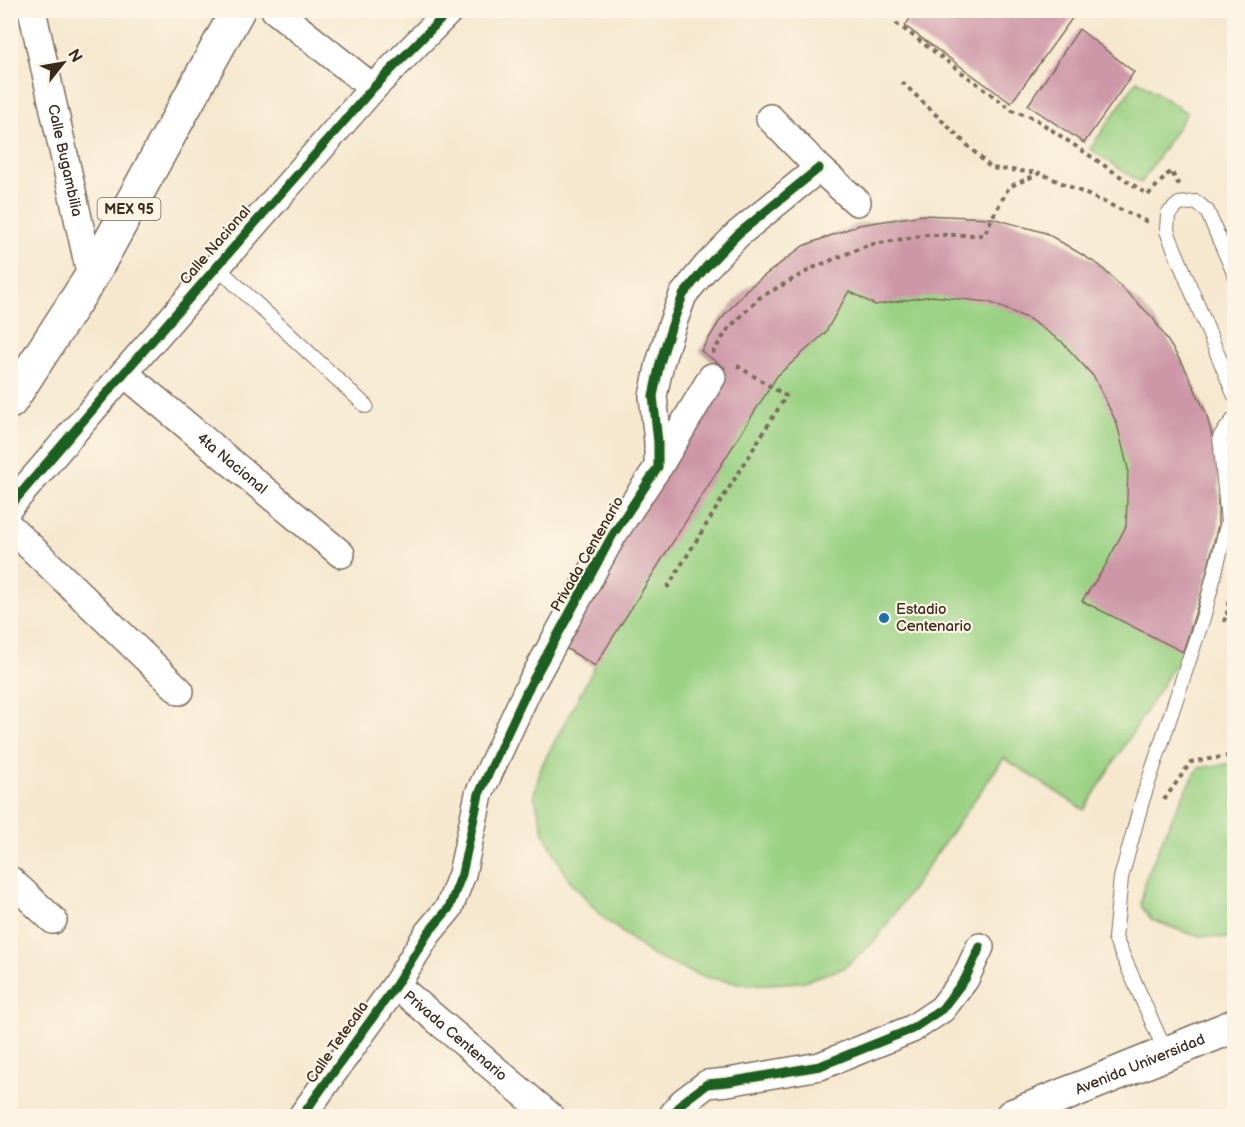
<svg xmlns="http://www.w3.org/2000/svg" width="1245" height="1127" viewBox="0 0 1245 1127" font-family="'Balsamiq Sans',sans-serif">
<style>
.green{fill:#9ad183;stroke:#6a7e50;stroke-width:1.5}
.building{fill:#cd97a8}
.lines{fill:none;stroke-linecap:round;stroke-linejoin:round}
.lane-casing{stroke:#7c6c5c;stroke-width:16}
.street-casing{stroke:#7c6c5c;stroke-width:30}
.secondary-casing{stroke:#7c6c5c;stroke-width:36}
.primary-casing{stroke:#7c6c5c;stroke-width:36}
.path{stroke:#7c6c5c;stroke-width:4;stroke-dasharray:4.5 4.5;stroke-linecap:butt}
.lane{stroke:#fff;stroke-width:14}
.street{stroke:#fff;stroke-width:27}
.secondary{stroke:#fff;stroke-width:33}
.primary{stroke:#fff;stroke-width:33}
.cycleway-casing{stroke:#fcf5e5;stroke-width:13}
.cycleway{stroke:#1b5e20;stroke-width:9}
.poi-dot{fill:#1f6fb2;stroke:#fcf5e5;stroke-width:2}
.labels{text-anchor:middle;stroke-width:4.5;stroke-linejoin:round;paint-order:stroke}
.shield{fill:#fcf5e5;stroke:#75675a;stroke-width:1.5}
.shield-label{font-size:14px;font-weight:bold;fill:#3b2a1e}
.street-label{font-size:15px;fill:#3b2a1e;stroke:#fcf5e5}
.poi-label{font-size:15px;fill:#3b2a1e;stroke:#fcf5e5;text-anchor:start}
</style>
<rect width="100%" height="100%" fill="#fcf5e5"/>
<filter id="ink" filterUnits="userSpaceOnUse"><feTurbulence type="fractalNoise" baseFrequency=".0167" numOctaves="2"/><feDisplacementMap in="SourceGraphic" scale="12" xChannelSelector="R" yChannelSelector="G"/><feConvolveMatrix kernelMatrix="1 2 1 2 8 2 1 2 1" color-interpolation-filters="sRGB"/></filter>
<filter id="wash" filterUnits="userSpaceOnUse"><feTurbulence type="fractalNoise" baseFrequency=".008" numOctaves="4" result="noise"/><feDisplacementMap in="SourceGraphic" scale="24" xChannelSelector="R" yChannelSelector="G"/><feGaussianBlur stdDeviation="1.35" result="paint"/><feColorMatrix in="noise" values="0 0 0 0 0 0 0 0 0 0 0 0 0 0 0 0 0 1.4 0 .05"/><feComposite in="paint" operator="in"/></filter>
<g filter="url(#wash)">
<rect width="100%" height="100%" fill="#f6e8cf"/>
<path class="green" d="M1137 80 1187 113 1141 183 1090 149Z
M923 215 992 218 1046 233 1099 265 1153 318 1184 366 1206 413 1218 458V525L1202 592 1183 652 1084 810 1004 758 875 941 844 968 801 982 748 985 700 976 653 956 602 917 568 878 545 836 534 795 541 767 595 666 559 644 725 369 701 351 719 322 746 290 803 246 859 225Z
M1234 763V939L1193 935 1152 920 1141 906 1145 880 1175 811 1198 768Z"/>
<g id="blocks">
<path class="building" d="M916 10H1078L1011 103 905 26Z
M1079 29 1134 72 1084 143 1028 105Z
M923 215 992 218 1046 233 1099 265 1153 318 1184 366 1206 413 1218 458V525L1202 592 1183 652 1082 601 1104 568 1126 526 1128 469 1117 424 1094 377 1062 342 1029 319 989 302 932 296 875 305 849 291 825 333 777 376 595 666 559 644 725 368 701 351 719 322 746 290 803 246 859 225Z"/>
</g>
</g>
<g filter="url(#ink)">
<use href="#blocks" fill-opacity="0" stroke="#7c6c5c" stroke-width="1.5"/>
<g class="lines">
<g class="lane-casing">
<path id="lane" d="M217 267 366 406
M1234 273 1207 211 1196 202 1179 204 1168 214 1167 231 1234 394
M1166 1053 1115 938 1121 878 1142 801 1203 618 1228 522 1220 437 1234 419"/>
</g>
<g class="street-casing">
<g id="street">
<path id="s1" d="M32 10 91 277"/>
<path d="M275 10 373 88"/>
<path d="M770 118 819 168 857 202"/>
<path id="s2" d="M124 373 341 554"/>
<path d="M659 466 712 377"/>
<path d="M10 506 124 373 373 88 450 10"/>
<path d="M10 527 180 691"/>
<path d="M10 880 53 920"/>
<path id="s3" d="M396 985 550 1116"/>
<path d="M302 1116 396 985 428 933 449 908 462 874 479 794 527 691 612 536 658 467V442L653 396 660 363 671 328 683 295 706 267 738 234 819 168"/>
<path d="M672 1116 683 1102 707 1084 728 1082 820 1066 912 1029 942 1009 965 979 980 947"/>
</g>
</g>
<g class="secondary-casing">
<g id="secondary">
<path id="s4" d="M1012 1116 1234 1026"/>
</g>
</g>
<g class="primary-casing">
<path id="primary" d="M10 402 91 277 238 10"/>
</g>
<path class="path" d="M896 23 1012 110 1034 118 1148 195 1171 171 1179 185
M902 82 991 168 1040 173
M715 353 713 352 729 328 759 298 815 267 868 245 927 235H984L992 218 1009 187 1040 173 1150 223
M667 588 786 396 734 364
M1229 602 1227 612 1234 630
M1224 622 1227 612
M1164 800 1191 762 1234 755"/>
<use href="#lane" class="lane"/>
<use href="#street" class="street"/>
<use href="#secondary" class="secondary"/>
<use href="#primary" class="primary"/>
<g class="cycleway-casing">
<path id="cycleway" d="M10 506 124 373 373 88 450 10
M302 1116 396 985 428 933 449 908 462 874 479 794 527 691 612 536 658 467V442L653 396 660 363 671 328 683 295 706 267 738 234 819 168
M672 1116 683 1102 707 1084 728 1082 820 1066 912 1029 942 1009 965 979 980 947"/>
</g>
<use href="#cycleway" class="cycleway"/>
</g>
</g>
<circle class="poi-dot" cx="884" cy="618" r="6"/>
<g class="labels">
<rect class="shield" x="97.5" y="198" width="63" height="22" rx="4.5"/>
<g class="shield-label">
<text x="129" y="214">MEX 95</text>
</g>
<g class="street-label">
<text dy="5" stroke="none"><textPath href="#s1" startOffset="154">Calle Bugambilia</textPath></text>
<text transform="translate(215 245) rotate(-49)" y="5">Calle Nacional</text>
<text dy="5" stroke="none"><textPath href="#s2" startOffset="141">4ta Nacional</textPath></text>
<text transform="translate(587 554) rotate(-60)" y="5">Privada Centenario</text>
<text dy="5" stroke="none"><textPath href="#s3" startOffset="78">Privada Centenario</textPath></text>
<text transform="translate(337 1042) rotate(-55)" y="5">Calle Tetecala</text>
<text dy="5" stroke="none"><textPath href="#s4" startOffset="138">Avenida Universidad</textPath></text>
</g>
<g class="poi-label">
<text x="896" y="614">Estadio<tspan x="896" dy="17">Centenario</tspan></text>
</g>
</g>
<rect width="1245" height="1127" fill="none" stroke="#fcf5e5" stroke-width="36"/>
<g transform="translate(63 63) rotate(59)" stroke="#fcf5e5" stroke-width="4.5" paint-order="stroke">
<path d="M0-4.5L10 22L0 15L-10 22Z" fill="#3b2a1e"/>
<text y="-9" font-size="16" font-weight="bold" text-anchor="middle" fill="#3b2a1e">N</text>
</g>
</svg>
